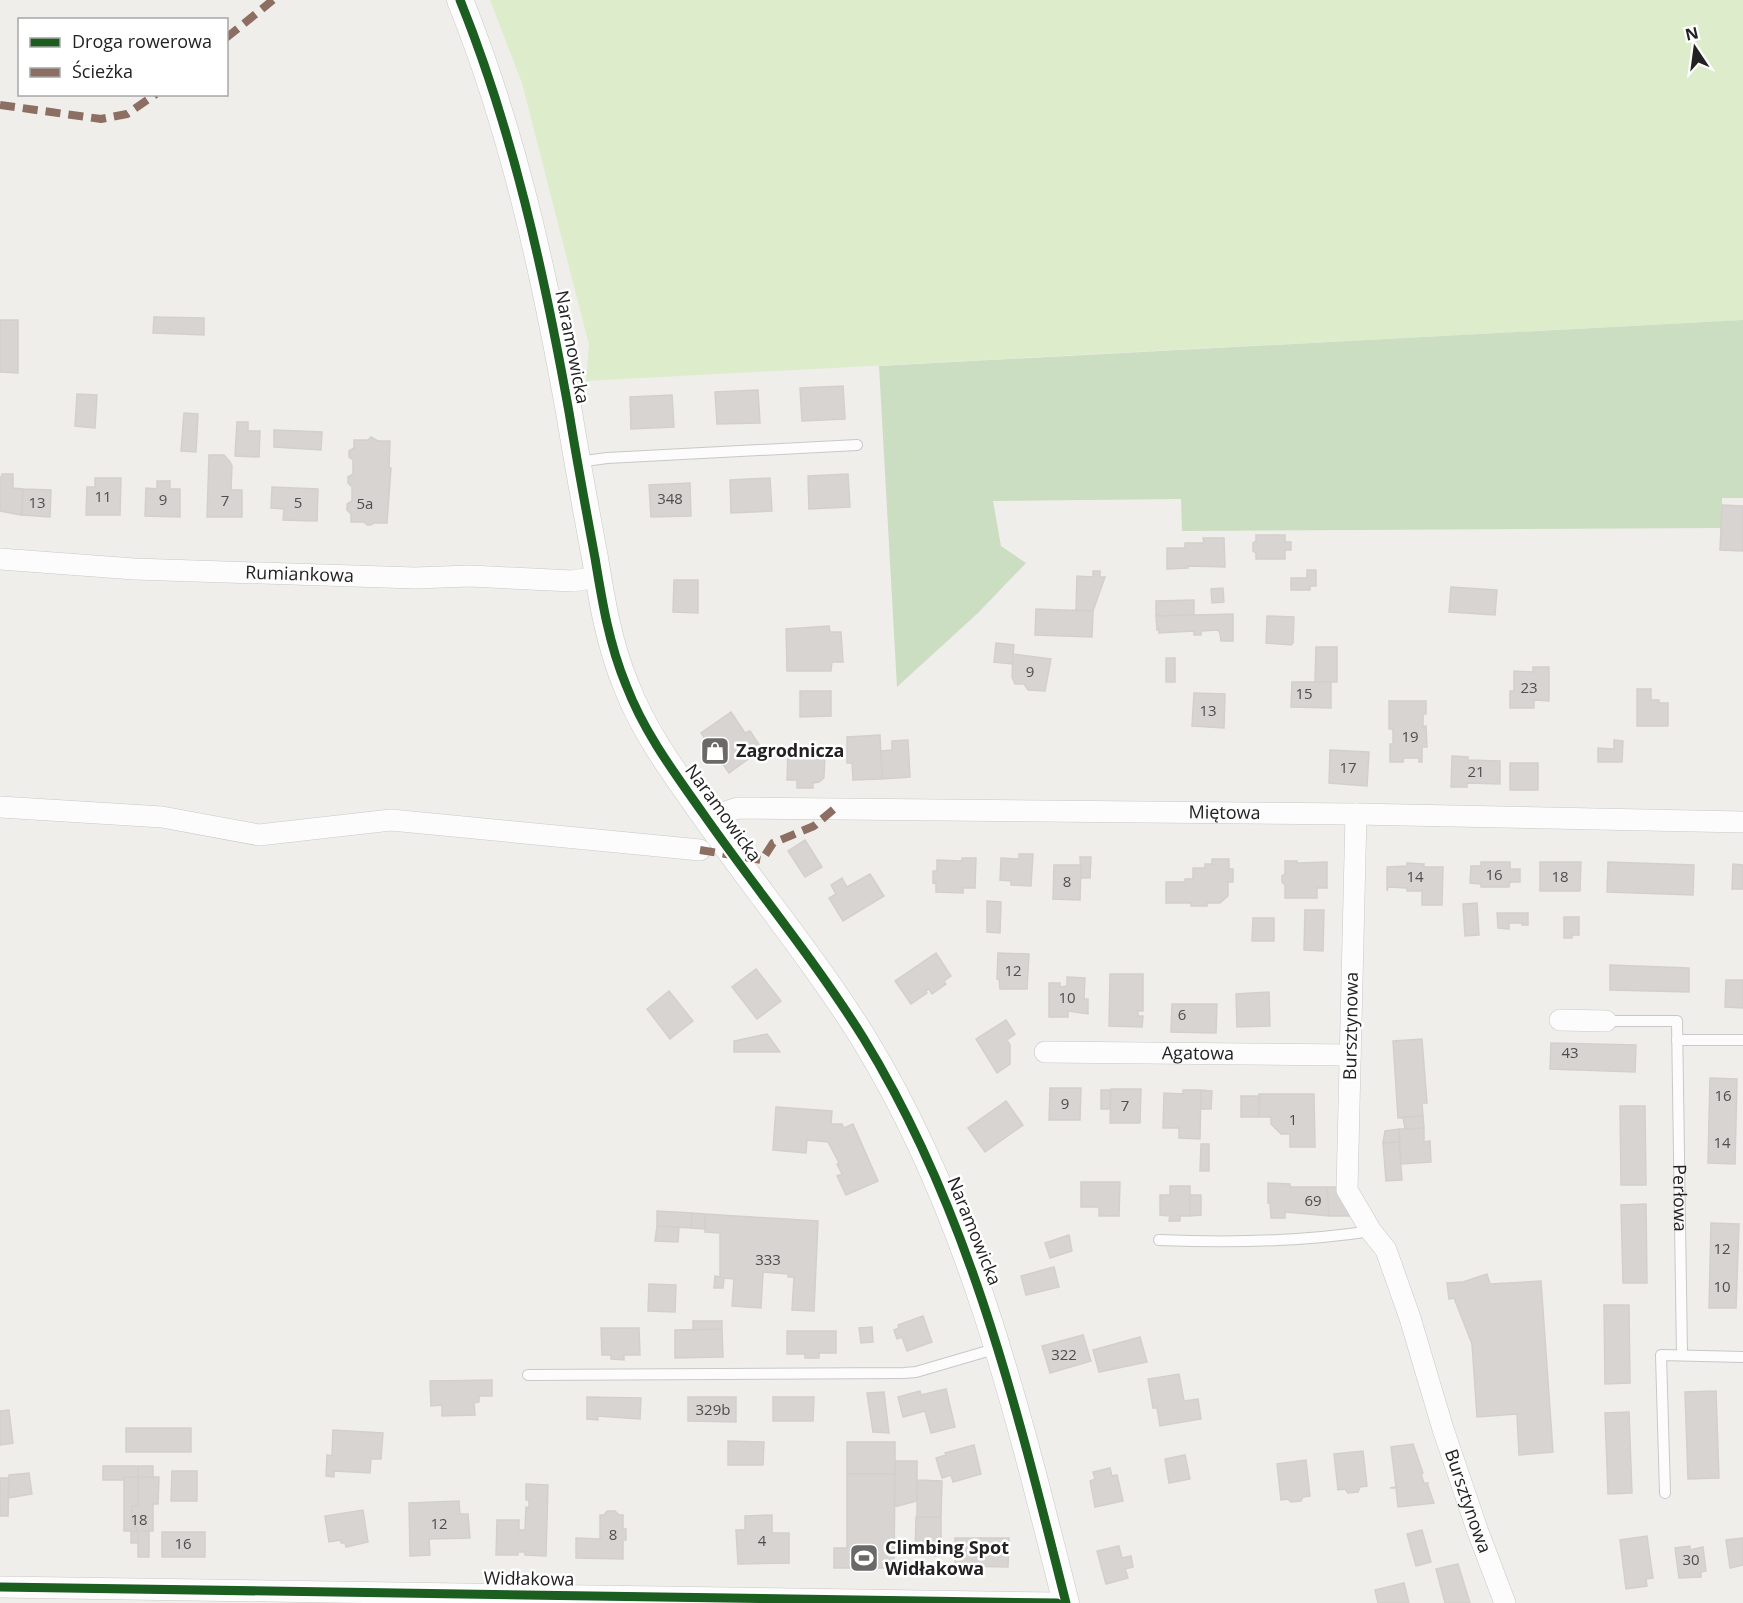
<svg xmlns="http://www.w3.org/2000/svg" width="1743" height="1603" viewBox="0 0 1743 1603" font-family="'Open Sans',sans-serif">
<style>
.grass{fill:#ddeccb}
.forest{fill:#cbdec1}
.building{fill:#d7d4d2;stroke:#d3d0cc;stroke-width:1.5}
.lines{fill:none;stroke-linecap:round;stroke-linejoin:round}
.service-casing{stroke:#c9c8c7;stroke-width:12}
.minor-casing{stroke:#c9c8c7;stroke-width:22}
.tertiary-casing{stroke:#c9c8c7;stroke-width:27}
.service{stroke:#fdfcfc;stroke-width:10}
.minor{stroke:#fdfcfc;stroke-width:21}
.tertiary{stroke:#fdfcfc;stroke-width:26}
.quiet{stroke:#8d6e63;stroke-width:8;stroke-dasharray:15 8;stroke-linecap:butt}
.cycleway-casing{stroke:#fff;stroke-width:13}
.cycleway{stroke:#1b5e20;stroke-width:9}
.labels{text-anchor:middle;stroke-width:5;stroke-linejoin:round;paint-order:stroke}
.number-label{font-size:15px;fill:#4f4e4e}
.street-label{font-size:18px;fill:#222;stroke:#fff}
.poi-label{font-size:18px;font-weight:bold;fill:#222;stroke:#fff;text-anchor:start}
</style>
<rect width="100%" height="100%" fill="#f0eeeb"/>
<path class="grass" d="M490 0H1743V320L586 381 589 345 522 83Z"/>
<path class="forest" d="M1743 320V498H1722V528L1182 531 1181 499 993 501 1001 546 1026 563 978 613 897 687 879 366Z"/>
<path class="building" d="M154 317 204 318V335L153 333Z
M0 320H18V373L0 372Z
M843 386 845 419 802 421 800 388Z
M758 390 760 423 717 424 715 392Z
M77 394 97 395 95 428 75 426Z
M672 395 674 427 631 429 630 397Z
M184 413 198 414 196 452 181 451Z
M237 422H248V431H260L259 457 235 456Z
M274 430 322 432 321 450 274 447Z
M371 437 378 441H390L389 468H391L387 523H374L371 525H367L364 522H351V514L347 510V504L352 501V487L348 483V477L353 474V460L349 457V451L354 448V440H368Z
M209 455H224L230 462 232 466 231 490H242V517H207Z
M2 474H13V488L23 489 21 515 0 511V477H2Z
M848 474 850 507 809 509 808 476Z
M95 478H121L120 515H86L87 487H95Z
M770 478 772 511 731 513 730 480Z
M157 481H170V489H180V517L145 516 146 488 157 489Z
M690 483 691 516 651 517 649 485Z
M272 487 318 489 317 521 283 520 284 509 271 508Z
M23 489 51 490 50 517 22 515Z
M1722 505 1743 506V551L1720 550Z
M1256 535H1285V542H1291V550H1285V559H1256V553L1253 551V543L1256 541Z
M1203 538H1224L1225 567 1188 566V568L1167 569V548H1185V543H1204Z
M1307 570H1316V586H1310V590H1291V578H1307Z
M1093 571H1100V577H1105L1093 611 1076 610 1077 576 1093 577Z
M674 580H698V613L673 612Z
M1451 587 1497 590 1495 615 1449 612Z
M1223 588 1224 602 1212 603 1211 589Z
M1194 600V615L1156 616V601Z
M1036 609 1093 611 1092 637 1035 635Z
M1233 614V641H1221L1220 633 1218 630 1201 631V635H1194V631L1159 633V629L1157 630 1156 616Z
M1267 616 1294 617 1293 643 1291 645 1266 643Z
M829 626 830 632H841L843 662H832L831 671H787L786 629Z
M996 643 1014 645 1012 664 994 662Z
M1316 647H1337V682H1315Z
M1013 654 1051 659 1045 691 1028 690 1024 684H1015L1012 677Z
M1166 658H1175V682H1166Z
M1533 667H1549V701L1534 700V708H1510V691H1514V671L1533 672Z
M1292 682H1331V708L1291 707Z
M1637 689H1651V700H1659V703H1668V726H1637Z
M800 691H831V716L800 717Z
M1194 693 1225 694 1224 728 1192 726Z
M1389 701H1426V714H1423V727L1426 726 1427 747H1422V762H1419V758H1404L1403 762H1390V744H1393V729H1389Z
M731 712 745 733 750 731 762 749 729 773 701 733Z
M880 735 882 779 853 780 852 763H847V737Z
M908 740 910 777 882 779 881 751 892 750V741Z
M1614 740 1623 741 1622 762H1598V748L1614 749Z
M788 750 825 752 824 778 819 782 813 783V788H797V780H787Z
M1330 750 1369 752 1367 786 1329 783Z
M1452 756 1468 757V760L1500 761V784L1467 783V787H1451Z
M1510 763H1538V790H1510Z
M805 840 822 867 805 877 788 851Z
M1019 854H1033L1031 886 1011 885V881L1000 880 1001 858 1019 859Z
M1080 857H1091L1090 878H1081Z
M962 858H976L975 888H963V893L936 892V882L933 883V871H937V860L962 861Z
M1212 859H1229V869H1233V882H1228V896L1220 903H1207V906H1191V903H1166V882H1185V879H1193V868H1205V864H1212Z
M1285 861H1297V863L1327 862V888H1317V898H1285V885L1282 882V876L1285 874Z
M1481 862H1510V869H1520V882H1510L1509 887H1481V884L1470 883 1471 866H1481Z
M1540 862H1581L1580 891H1540Z
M1608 862 1694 865 1693 895 1607 892Z
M1407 863 1424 864V867H1443L1442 905H1422V891H1407V888L1388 887 1387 891V867L1407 866Z
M1733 864 1743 865V889H1732Z
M1054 865H1081L1080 900 1053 899Z
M870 874 884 896 843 921 829 898 836 894 831 885 842 878 847 887Z
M987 901 1001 902 1000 933 987 932Z
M1477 903 1479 935 1465 936 1463 904Z
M1305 910H1324L1323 951 1304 950Z
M1497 913H1528V925H1522V923H1509V929L1498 928Z
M1564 917H1579V935H1572V938H1564Z
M1253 918H1274V941H1252Z
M936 953 951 976 944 981 946 984 932 994 929 989 926 991 927 993 911 1004 895 981Z
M998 953 1029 954 1027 989H1000L999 979H997Z
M1610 965 1689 968V992L1610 990Z
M756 969 781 1001 757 1019 732 987Z
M1110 974H1143V1011H1138V1016H1143L1142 1027 1109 1026Z
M1067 977 1085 978 1084 999H1088V1014L1068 1011V1017H1049V983H1060V987L1067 986Z
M1726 980H1743V1008L1725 1007Z
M669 991 693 1021 670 1039 647 1009Z
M1269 992 1270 1026 1237 1027 1236 994Z
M1172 1004H1217L1216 1033 1171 1032Z
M1006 1020 1015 1034 1007 1040 1010 1045V1064L997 1073 976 1039Z
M767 1034 780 1052H734V1041Z
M1422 1039 1427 1103H1422L1423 1116 1398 1118 1393 1041Z
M1551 1043 1636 1045 1635 1072 1550 1069Z
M1710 1078 1737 1079 1735 1164 1708 1163Z
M1050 1088H1081L1080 1120H1049Z
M1111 1089H1141L1140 1123H1110Z
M1101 1090H1110V1109H1101Z
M1183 1090H1201L1200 1139 1179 1138V1128H1163L1164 1093 1183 1094Z
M1201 1090 1212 1091 1211 1109H1201Z
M1259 1094H1314L1315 1147H1290V1134H1281L1271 1124V1117H1259Z
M1241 1096H1260L1259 1117H1241Z
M1006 1101 1023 1125 985 1152 968 1128Z
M1620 1106H1645L1646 1185H1621Z
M776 1107 832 1111 831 1124H842L844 1128 853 1124 878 1181 846 1195 837 1176 842 1174 837 1164 839 1163 828 1142 807 1140 806 1153 773 1150Z
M1423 1116 1424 1128 1405 1129 1403 1117Z
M1424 1128V1142L1430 1141 1431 1162 1401 1164 1399 1129Z
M1399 1129V1142L1383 1143 1385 1131Z
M1399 1142 1402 1180 1386 1181 1383 1143Z
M1201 1144H1209V1171H1200Z
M1081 1182H1120L1119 1216H1099V1207H1081Z
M1268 1183 1290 1184V1187H1327L1329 1216 1285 1212V1218H1271L1270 1203H1268Z
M1170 1186H1190V1216H1180V1221H1169L1170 1216 1160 1215V1195H1170Z
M1327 1187H1341L1350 1216H1329Z
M1190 1195H1201V1215L1190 1216Z
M1646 1204 1647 1283H1623L1621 1205Z
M657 1211 692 1213 691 1228 657 1226Z
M692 1213 705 1214V1229L691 1228Z
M705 1214 818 1221 814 1311 792 1310 794 1277H788V1274L763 1272 761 1308 732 1306 734 1279 724 1278 723 1288H714L715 1276 720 1277V1233L705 1232Z
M1711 1223 1739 1224 1736 1308H1709Z
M657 1226 679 1227 678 1242 655 1241Z
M1069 1235 1072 1251 1050 1258 1045 1243Z
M1054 1267 1059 1287 1026 1295 1021 1276Z
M1487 1274 1490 1284 1541 1281 1553 1452 1519 1455 1517 1414 1477 1417 1472 1344 1454 1298 1449 1299 1447 1283 1463 1282Z
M649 1284 676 1285 675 1312 648 1311Z
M1604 1305H1629L1630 1383 1605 1384Z
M923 1316 932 1342 907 1351 902 1337 897 1339 894 1330 899 1328 898 1325Z
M693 1321H722V1329L693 1330Z
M872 1327 873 1342 861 1343 859 1328Z
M601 1328H639L640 1355H624V1360L611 1359V1355H602Z
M722 1329 723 1357 675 1358V1330Z
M787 1331H836V1353H819V1358H805V1354H787Z
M1083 1335 1091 1361 1050 1373 1042 1346Z
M1140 1337 1147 1362 1099 1372 1093 1350Z
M1179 1374 1184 1401 1198 1399 1201 1419 1160 1426 1157 1408H1153L1148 1379Z
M492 1380V1396H479V1402L474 1403 475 1415 442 1416V1405L431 1406 430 1381Z
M946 1389 955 1427 931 1433 925 1411 903 1417 898 1397 920 1391 921 1395Z
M1716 1391 1719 1478 1688 1479 1685 1392Z
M884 1392 889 1433 873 1432 867 1393Z
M587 1397 641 1398 640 1419 597 1416 598 1420 587 1419Z
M688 1397H736V1422L688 1421Z
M773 1397H814L813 1421H773Z
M9 1410 13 1443 0 1445V1411Z
M1629 1412 1632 1493 1608 1494 1605 1413Z
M126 1428H191V1452H126Z
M333 1430 383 1433 381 1459H371L370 1473 334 1471V1477L326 1476 327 1455 332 1456Z
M728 1441 764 1442 763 1465H728Z
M847 1442H895V1474H847Z
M1413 1444 1423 1473 1421 1474 1424 1483H1429H1427L1434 1503 1398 1507 1396 1488H1390L1396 1487 1391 1447Z
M974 1445 981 1474 953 1482 951 1475 942 1478 936 1458 946 1455 945 1453Z
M1363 1451 1367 1486 1360 1487 1358 1492 1348 1493 1345 1489 1338 1490 1334 1454Z
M1185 1455 1190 1479 1169 1483 1165 1459Z
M1306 1460 1310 1496 1303 1497 1301 1501 1291 1502 1288 1499 1281 1500 1277 1464Z
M895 1461H917V1501L894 1507Z
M103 1466H138V1477H124V1480H103Z
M138 1466H153V1477H138Z
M1110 1468 1112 1476 1117 1475 1123 1501 1095 1507 1090 1481 1095 1479 1093 1472Z
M172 1471H197V1501H171Z
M29 1473 32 1494 8 1498 9 1475Z
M847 1474H895L894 1568H834V1548H847Z
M124 1477H138V1506H132V1521L138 1531H124Z
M138 1477H159L158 1504H153V1531H138L132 1521V1506H138Z
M0 1478H9L8 1516H0Z
M917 1480 942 1481 941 1517H917Z
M526 1484 548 1485 546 1556 525 1555V1552H518V1555H496L497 1520H519V1530H525L526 1507 529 1508V1500H526Z
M459 1501 460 1514H468L470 1538 429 1539 430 1555 410 1556 409 1503Z
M363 1510 368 1542 346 1547 345 1543H341V1540L329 1542 325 1516Z
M607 1511H615L619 1515H623V1529H626V1540H623V1559L576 1558V1538L600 1539V1515H604Z
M772 1515V1533H789V1563L738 1564 736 1530H745V1516Z
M916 1517H941V1556H915Z
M1422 1530 1431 1562 1416 1566 1407 1534Z
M131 1531H138V1543H131Z
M138 1531H149V1557H138Z
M162 1532H205V1557H162Z
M1647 1536 1653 1578 1646 1579 1647 1586 1626 1589 1620 1540Z
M955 1538H1009L1008 1567 955 1566Z
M1743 1538V1565L1730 1568 1726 1540Z
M1119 1546 1122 1558 1131 1556 1133 1567 1125 1569 1128 1578 1106 1584 1097 1551Z
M1690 1546V1550L1703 1547 1706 1571 1701 1572V1577L1679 1578 1675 1548Z
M1458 1564 1470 1603H1445L1436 1569Z
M1404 1583 1409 1603H1378L1375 1590Z"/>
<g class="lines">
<g class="service-casing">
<g id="service">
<path d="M578 462 607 458 857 445"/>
<path id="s1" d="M1606 1021H1677L1682 1355"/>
<path d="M1677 1040H1743"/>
<path d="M1159 1240C1230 1243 1301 1242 1371 1231"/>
<path d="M528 1375 904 1373 916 1372 998 1348"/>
<path d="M1665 1493 1661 1355 1743 1357"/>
</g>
</g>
<g class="minor-casing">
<g id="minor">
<path id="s2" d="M0 559 134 569 415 578 470 576 572 581 598 577"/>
<path d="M0 807 162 817 259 835 391 820 700 850"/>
<path id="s3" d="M1356 814 1347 1190 1371 1231 1386 1250 1410 1318 1443 1429 1478 1532 1505 1603"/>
<path id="s4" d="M709 822 728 811 738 808 1356 814 1743 822"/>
<path d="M1560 1020 1606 1021"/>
<path id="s5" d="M1045 1052 1350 1055"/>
<path d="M0 1587 1057 1603"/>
</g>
</g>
<g class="tertiary-casing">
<path id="tertiary" d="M460 0C513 131 544 273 569 412 577 461 586 510 595 558 602 601 609 644 626 685 644 732 673 771 702 812 755 888 815 960 864 1039 970 1212 1017 1409 1066 1603"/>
</g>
<use href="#service" class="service"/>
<use href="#minor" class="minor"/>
<use href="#tertiary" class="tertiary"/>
<path class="quiet" d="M226 38 273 0
M0 105 101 119 127 114 156 94
M700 850 762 860 773 843 814 826 834 809"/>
<g class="cycleway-casing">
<path id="cycleway" d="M460 0C513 131 544 273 569 412 577 461 586 510 595 558 602 601 609 644 626 685 644 732 673 771 702 812 755 888 815 960 864 1039 970 1212 1017 1409 1066 1603
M0 1587 1057 1603"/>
</g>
<use href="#cycleway" class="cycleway"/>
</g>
<defs>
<g id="shop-square" transform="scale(1.5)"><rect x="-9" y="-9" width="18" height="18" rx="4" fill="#6a6968" stroke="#fff"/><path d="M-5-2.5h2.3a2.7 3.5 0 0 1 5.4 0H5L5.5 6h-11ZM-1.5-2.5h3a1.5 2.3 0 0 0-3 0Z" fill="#fff"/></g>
<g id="stadium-square" transform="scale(1.5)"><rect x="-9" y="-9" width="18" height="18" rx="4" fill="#6a6968" stroke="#fff"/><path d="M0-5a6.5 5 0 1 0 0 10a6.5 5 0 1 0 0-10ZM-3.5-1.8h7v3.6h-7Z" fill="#fff"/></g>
</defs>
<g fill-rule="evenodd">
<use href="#shop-square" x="715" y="751"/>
<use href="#stadium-square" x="864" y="1558"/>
</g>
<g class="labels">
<g class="number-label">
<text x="103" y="502">11</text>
<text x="670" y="504">348</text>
<text x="163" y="505">9</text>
<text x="225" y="506">7</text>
<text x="37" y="508">13</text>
<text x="298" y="508">5</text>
<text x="365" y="509">5a</text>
<text x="1030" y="677">9</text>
<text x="1529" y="693">23</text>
<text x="1304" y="699">15</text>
<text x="1208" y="716">13</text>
<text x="1410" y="742">19</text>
<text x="1348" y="773">17</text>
<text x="1476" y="777">21</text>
<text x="1494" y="880">16</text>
<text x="1415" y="882">14</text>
<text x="1560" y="882">18</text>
<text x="1067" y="887">8</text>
<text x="1013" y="976">12</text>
<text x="1067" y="1003">10</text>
<text x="1182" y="1020">6</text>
<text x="1570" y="1058">43</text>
<text x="1723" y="1101">16</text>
<text x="1065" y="1109">9</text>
<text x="1125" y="1111">7</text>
<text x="1293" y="1125">1</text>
<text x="1722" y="1148">14</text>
<text x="1313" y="1206">69</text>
<text x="1722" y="1254">12</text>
<text x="768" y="1265">333</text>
<text x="1722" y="1292">10</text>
<text x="1064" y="1360">322</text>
<text x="713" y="1415">329b</text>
<text x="139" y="1525">18</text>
<text x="439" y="1529">12</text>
<text x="613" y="1540">8</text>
<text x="762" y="1546">4</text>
<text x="183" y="1549">16</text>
<text x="1691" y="1565">30</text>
</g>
<g class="street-label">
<text transform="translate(572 347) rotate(79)" y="6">Naramowicka</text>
<text dy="6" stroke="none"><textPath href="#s2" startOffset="300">Rumiankowa</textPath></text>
<text dy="6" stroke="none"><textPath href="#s4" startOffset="519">Miętowa</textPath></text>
<text transform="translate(723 813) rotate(54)" y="6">Naramowicka</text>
<text transform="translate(1351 1026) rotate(-89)" y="6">Bursztynowa</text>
<text dy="6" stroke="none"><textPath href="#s5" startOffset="153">Agatowa</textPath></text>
<text dy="6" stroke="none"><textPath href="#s1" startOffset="248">Perłowa</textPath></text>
<text transform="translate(974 1231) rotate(68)" y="6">Naramowicka</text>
<text dy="6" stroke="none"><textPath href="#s3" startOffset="712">Bursztynowa</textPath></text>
<text transform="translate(529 1579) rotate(1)" y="6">Widłakowa</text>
</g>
<g class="poi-label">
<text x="736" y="757">Zagrodnicza</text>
<text x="885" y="1554">Climbing Spot<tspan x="885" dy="21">Widłakowa</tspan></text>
</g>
</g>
<rect x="18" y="18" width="210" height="78" fill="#ffffff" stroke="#a7a7a7" stroke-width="1.5"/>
<rect x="30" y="38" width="30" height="9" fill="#1b5e20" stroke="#a7a7a7" stroke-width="1.5"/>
<text x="72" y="48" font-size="18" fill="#222222">Droga rowerowa</text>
<rect x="30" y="68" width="30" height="9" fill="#8d6e63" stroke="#a7a7a7" stroke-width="1.5"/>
<text x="72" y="78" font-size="18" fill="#222222">Ścieżka</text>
<g transform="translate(1695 48) rotate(347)" stroke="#ffffff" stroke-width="4.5" paint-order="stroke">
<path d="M0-4.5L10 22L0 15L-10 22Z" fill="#222222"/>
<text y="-9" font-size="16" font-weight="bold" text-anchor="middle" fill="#222222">N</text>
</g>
</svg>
